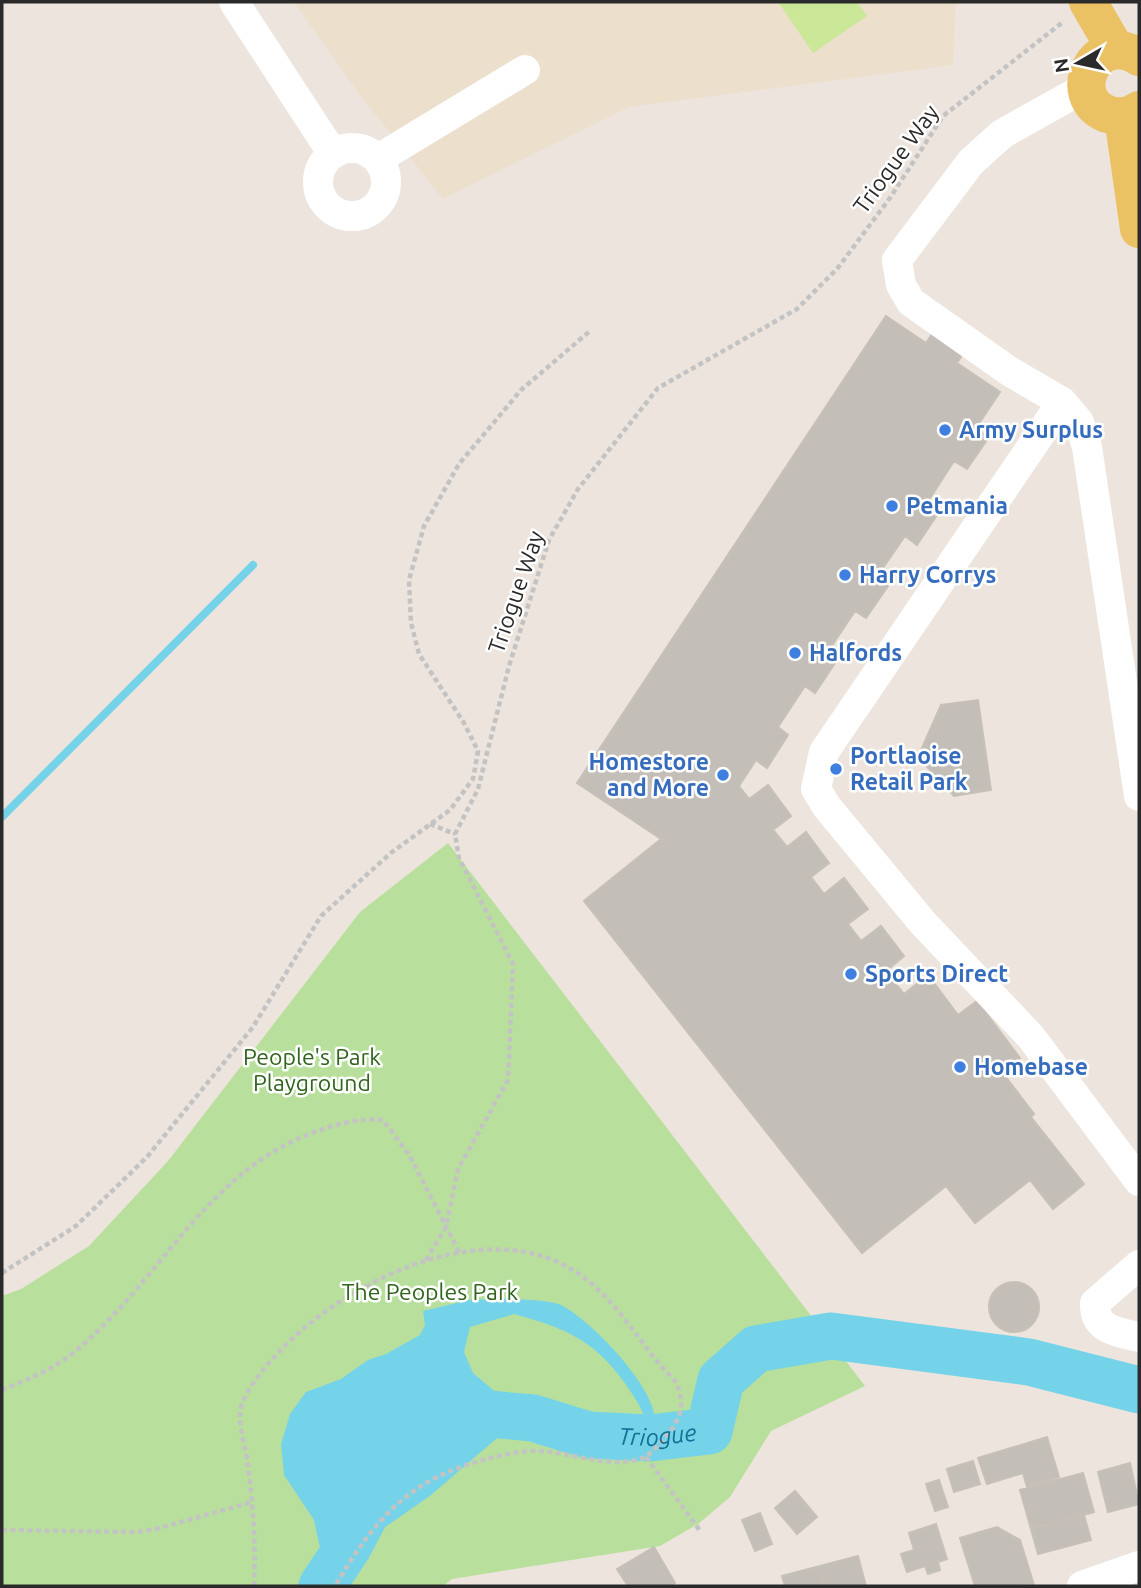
<svg xmlns="http://www.w3.org/2000/svg" width="1141" height="1588" viewBox="0 0 1141 1588" font-family="Ubuntu,sans-serif">
<style>
.education{fill:#ece0cd}
.green{fill:#b8e09c}
.pitch{fill:#cbe798}
.water{fill:#74d3e9;fill-rule:evenodd}
.lines{fill:none;stroke-linecap:round;stroke-linejoin:round}
.stream{stroke:#74d3e9;stroke-width:8}
.river{stroke:#74d3e9;stroke-width:47}
.building{fill:#c4beb9;stroke:#c7c0b7;stroke-width:2}
.path{stroke:#c3c3c3;stroke-width:4.5;stroke-dasharray:5 3.5;stroke-linecap:butt}
.minor{stroke:#fff;stroke-width:30}
.major{stroke:#eac163;stroke-width:38}
.shop-dot{fill:#3f7fe0;stroke:#fff;stroke-width:2.5}
.labels{text-anchor:middle;stroke-width:5;stroke-linejoin:round;paint-order:stroke}
.street-label{font-size:23px;fill:#2a2a2a;stroke:#fff}
.shop-label{font-size:23px;font-weight:bold;fill:#366cbe;stroke:#fff;text-anchor:start}
.park-label{font-size:23px;fill:#31641d;stroke:#fff}
.water-label{font-size:24px;font-style:italic;fill:#137295;stroke:#fff}
</style>
<rect width="100%" height="100%" fill="#ece4dd"/>
<path class="education" d="M294 2H956L953 65 629 107 443 199 359 94Z"/>
<path class="green" d="M448 843 865 1386 771 1431 730 1497 698 1524 660 1546 452 1579 443 1586H2V1296L21 1289 89 1246 168 1161 360 912Z"/>
<path class="pitch" d="M778 2H857L867 16 813 53Z"/>
<path class="water" d="M510 1298C525 1301 550 1299 563 1306 593 1323 650 1382 655 1417 656 1424 652 1432 650 1438L588 1435 533 1418 489 1414 416 1477 367 1511 327 1581 314 1520 284 1475 281 1444 290 1414 306 1392 341 1379 368 1360 386 1354 420 1335 425 1325 423 1311 469 1300ZM514 1314C564 1328 593 1339 624 1382 633 1395 641 1406 646 1421L638 1432 582 1429 521 1410 505 1400 473 1373 464 1352 470 1327Z"/>
<g class="lines">
<path class="stream" d="M2 817 253 565"/>
<path class="river" id="s1" d="M322 1586 348 1547 367 1511 416 1477 489 1414 533 1418 588 1435 650 1438 709 1431 721 1380 756 1349 831 1336 1029 1362 1139 1390"/>
</g>
<path class="building" d="M886 316 926 343 938 325 969 345 957 363 1000 392 976 428 989 437 967 469 954 461 927 503 939 512 917 545 905 536 876 578 888 586 866 618 855 611 827 653 837 660 815 693 805 686 778 727 788 735 767 768 756 760 739 786 749 799 768 785 791 816 773 830 787 847 806 832 829 863 811 877 824 894 844 878 868 909 848 924 861 941 881 926 904 956 886 971 904 994 928 975 958 1015 977 1001 1020 1058 1002 1072 1034 1114 1031 1117 1084 1184 1053 1209 1030 1180 975 1223 946 1186 862 1253 584 901 661 839 577 783Z
M978 700 991 790 954 796 918 757 941 705Z
M989 1307a25 25 0 1 1 50 0a25 25 0 1 1-50 0Z
M1047 1437 1059 1477 1027 1487 1023 1473 987 1484 978 1458Z
M973 1461 980 1484 954 1492 947 1469Z
M1130 1463 1139 1504 1108 1512 1098 1472Z
M1083 1473 1094 1512 1031 1529 1020 1490Z
M939 1480 948 1507 935 1511 926 1484Z
M795 1491 817 1517 797 1534 775 1508Z
M760 1513 772 1544 755 1551 742 1520Z
M1084 1515 1091 1540 1038 1554 1031 1529Z
M936 1524 947 1559 938 1562 940 1570 928 1574 925 1566 907 1572 901 1554 914 1550 909 1533Z
M997 1527 1020 1540 1034 1585 975 1586 960 1538Z
M654 1547 675 1583 670 1586H628L617 1569Z
M858 1556 866 1586H825L820 1566Z
M820 1566 825 1586H785L782 1576Z"/>
<g class="lines">
<path class="path" d="M430 824 455 834
M426 1260 446 1227 458 1169 508 1080 513 964 459 858 455 834 478 789 509 666 549 540 578 489 658 388 797 309 837 269 890 198 943 116 1063 22
M2 1273 76 1226 147 1157 253 1027 321 916 392 852 450 810 473 779 478 751 464 723 419 654 411 623 409 580 424 526 459 464 521 390 590 331
M2 1390C26 1380 52 1370 73 1353 162 1281 204 1170 320 1130 340 1123 362 1118 383 1120L410 1156 459 1252
M646 1457 701 1532
M2 1530 136 1532 156 1529 252 1502
M254 1586C256 1546 253 1505 248 1465 246 1449 239 1428 240 1412 242 1394 264 1368 276 1355 339 1286 470 1219 562 1264 614 1290 636 1342 675 1381 688 1405 679 1423 661 1442 654 1450 647 1458 636 1460 606 1467 571 1453 541 1451 522 1450 502 1455 483 1460 407 1480 374 1521 335 1586"/>
<path class="minor" d="M234 2 333 154
M1086 87 1002 134 971 162 897 260 901 285 911 302 1009 371 1062 402 1079 422 1087 447 1139 796
M318 182a34 34 0 1 1 68 0a34 34 0 1 1-68 0Z
M378 159 525 70
M1062 402 824 752 816 789 827 807 923 923 1031 1037 1139 1181
M1139 1265 1095 1303C1094 1330 1117 1332 1139 1337
M1082 1586 1139 1566"/>
<path class="major" d="M1088 2 1116 50
M1139 57C1095 29 1064 97 1107 114 1118 118 1130 116 1139 110
M1123 116 1139 229"/>
</g>
<g class="shop-dot">
<circle cx="945" cy="430" r="7"/>
<circle cx="892" cy="506" r="7"/>
<circle cx="845" cy="575" r="7"/>
<circle cx="795" cy="653" r="7"/>
<circle cx="836" cy="769" r="7"/>
<circle cx="723" cy="775" r="7"/>
<circle cx="851" cy="974" r="7"/>
<circle cx="960" cy="1067" r="7"/>
</g>
<g class="labels">
<g class="street-label">
<text transform="translate(896 159) rotate(-54)" y="8">Triogue Way</text>
<text transform="translate(516 592) rotate(-71)" y="8">Triogue Way</text>
</g>
<g class="shop-label">
<text x="959" y="438">Army Surplus</text>
<text x="906" y="514">Petmania</text>
<text x="859" y="583">Harry Corrys</text>
<text x="809" y="661">Halfords</text>
<text x="850" y="764">Portlaoise<tspan x="850" dy="26">Retail Park</tspan></text>
<text x="709" y="770" text-anchor="end">Homestore<tspan x="709" dy="26">and More</tspan></text>
<text x="865" y="982">Sports Direct</text>
<text x="974" y="1075">Homebase</text>
</g>
<g class="park-label">
<text x="312" y="1065">People's Park<tspan x="312" dy="26">Playground</tspan></text>
<text x="430" y="1300">The Peoples Park</text>
</g>
<g class="water-label">
<text dy="8" stroke="none"><textPath href="#s1" startOffset="415">Triogue</textPath></text>
</g>
</g>
<rect width="1141" height="1588" fill="none" stroke="#2a2a2a" stroke-width="7"/>
<g transform="translate(1078 63) rotate(261)" stroke="#ffffff" stroke-width="5" paint-order="stroke">
<path d="M0-5L12 26L0 18L-12 26Z" fill="#2a2a2a"/>
<text y="-10" font-size="19" font-weight="bold" text-anchor="middle" fill="#2a2a2a">N</text>
</g>
</svg>
